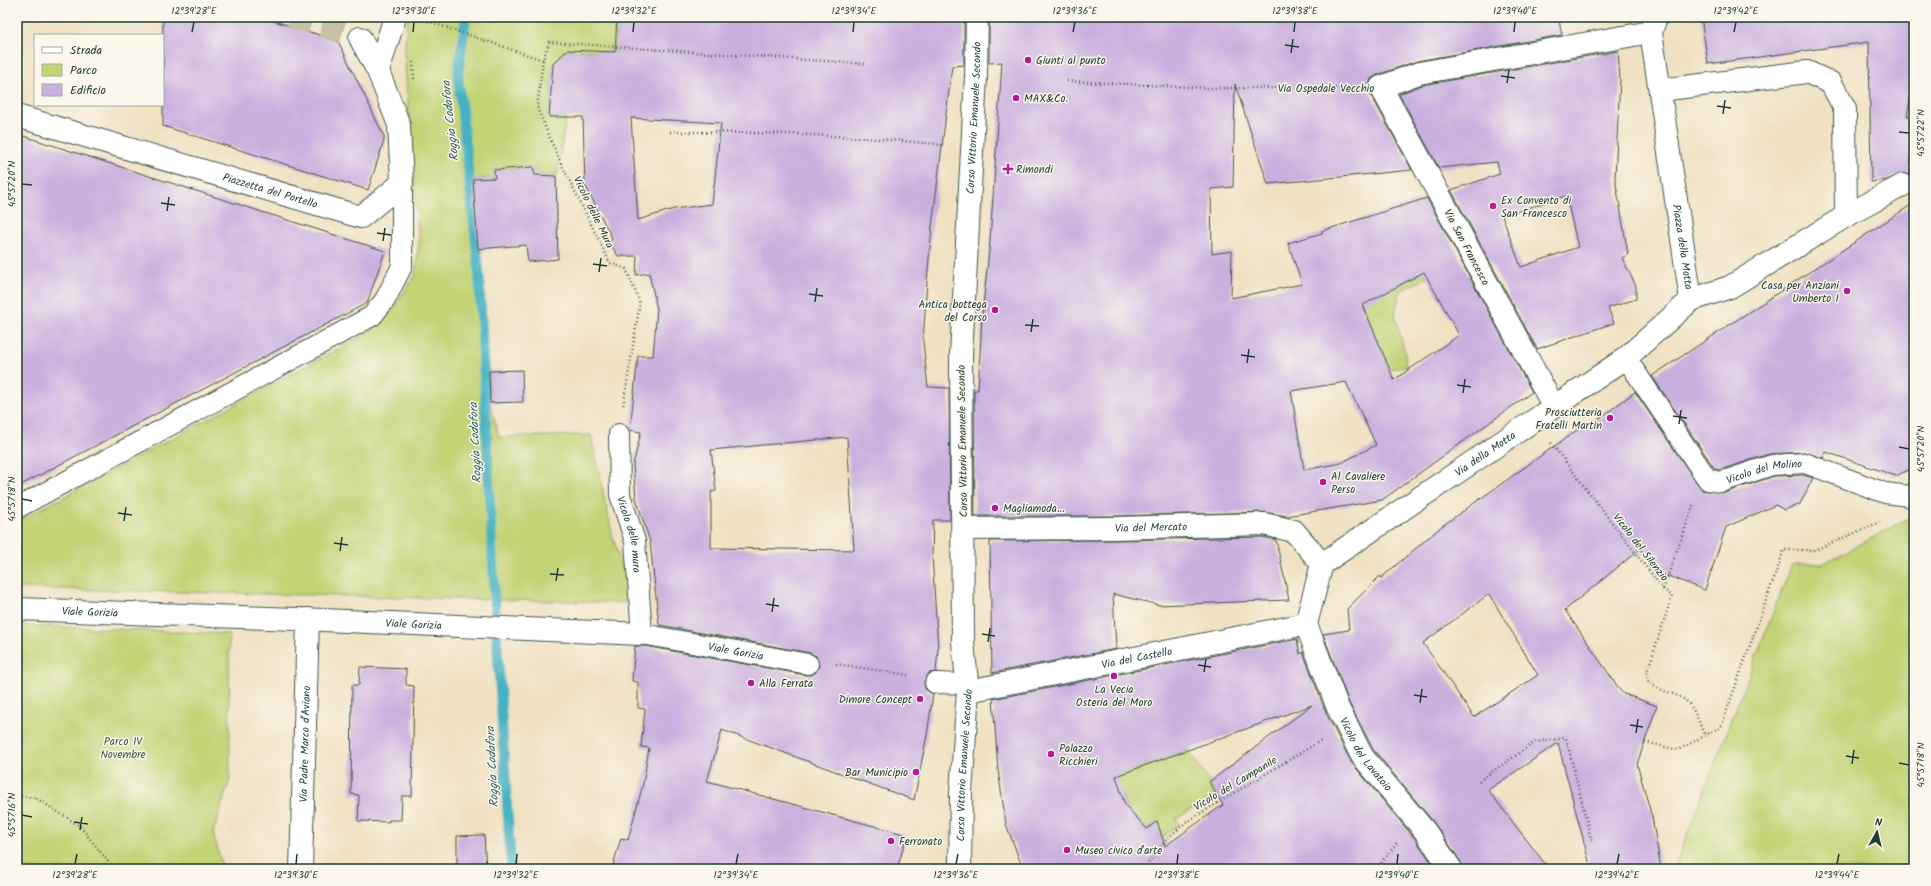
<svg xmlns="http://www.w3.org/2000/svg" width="1931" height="886" viewBox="0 0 1931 886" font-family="Kalam,sans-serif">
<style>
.green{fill:#c3d376;stroke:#718855}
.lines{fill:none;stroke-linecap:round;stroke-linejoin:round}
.stream{stroke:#45b1c2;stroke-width:10}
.building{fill:#cab0df;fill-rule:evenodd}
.street-tunnel{stroke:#c6c0a6;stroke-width:22;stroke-dasharray:22 11;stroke-linecap:butt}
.lane-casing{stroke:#3e5649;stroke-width:22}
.street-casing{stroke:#3e5649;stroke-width:24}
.path{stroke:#3e5649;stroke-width:2.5;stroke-dasharray:1 3;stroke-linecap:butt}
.lane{stroke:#fff;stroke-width:20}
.street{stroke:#fff;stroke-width:22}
.ticks{fill:none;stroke:#1f3d34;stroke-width:1.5}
.poi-dot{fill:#b5179e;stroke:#fbf7ec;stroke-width:1.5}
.labels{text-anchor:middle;stroke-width:3;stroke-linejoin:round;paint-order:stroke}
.poi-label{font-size:11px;fill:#1f3d34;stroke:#fbf7ec;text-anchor:start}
.street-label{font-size:11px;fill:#1f3d34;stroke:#fbf7ec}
.park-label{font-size:11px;fill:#405b41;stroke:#fbf7ec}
.water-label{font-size:12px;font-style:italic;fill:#2a605f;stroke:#fbf7ec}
.neatline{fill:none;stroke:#1f3d34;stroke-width:1.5}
.ticks-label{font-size:10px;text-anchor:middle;fill:#1f3d34}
</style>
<rect width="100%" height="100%" fill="#fbf7ec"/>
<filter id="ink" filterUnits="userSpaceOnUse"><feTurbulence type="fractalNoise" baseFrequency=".025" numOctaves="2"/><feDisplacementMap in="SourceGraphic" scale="8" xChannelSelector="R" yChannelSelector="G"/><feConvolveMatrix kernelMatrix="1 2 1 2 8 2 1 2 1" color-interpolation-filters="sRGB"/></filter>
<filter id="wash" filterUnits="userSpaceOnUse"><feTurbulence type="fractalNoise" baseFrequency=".012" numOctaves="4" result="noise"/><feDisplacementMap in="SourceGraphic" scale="16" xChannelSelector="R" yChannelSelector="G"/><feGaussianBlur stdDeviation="0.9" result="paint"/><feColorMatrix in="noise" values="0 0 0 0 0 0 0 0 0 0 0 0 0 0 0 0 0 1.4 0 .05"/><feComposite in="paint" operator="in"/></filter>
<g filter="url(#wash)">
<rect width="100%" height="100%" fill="#f0e1c2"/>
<path class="green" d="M408 17H617L614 52 567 50 553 64 549 117H566L557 176 535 175 533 167 494 170 495 178 474 179 490 403 499 437 591 435 613 538 633 603 17 588V522L371 331 394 307 415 276 419 242 404 53Z
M1424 272 1427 278 1401 290 1398 298 1395 317 1405 352 1406 367 1389 369 1326 312 1397 279 1400 285Z
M1914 516V869H1674L1792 564H1822Z
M17 625 229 634 230 779 213 833 223 869H17Z
M1189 750 1216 794 1176 819 1179 824 1162 838 1147 829 1125 805 1116 776Z"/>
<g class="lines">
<path class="stream" d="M466 17 458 76 479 271 495 608 511 869"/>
</g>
<g id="blocks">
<path class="building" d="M163 17H261L326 37 339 43 384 136V141L368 190 163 126Z
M617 17H838L868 19V17H964V65L952 66 932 226 927 281 923 342 928 387 949 388 950 520H933L932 555 938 649 936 672 929 673 924 682 925 689 933 694 927 735 914 800 722 730 707 781 907 835 897 869H612L621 838 628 840 643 784 649 748 641 747 645 709 638 708V682L632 681 635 646H644L806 675H812L816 672 819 666 816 656 810 653 659 625 650 542 636 498 633 465 641 432 630 430 638 356H653L657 309 649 273 636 275 637 256H618L610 243 612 238 585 185 583 117H549L553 64 567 50 615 52ZM631 118 721 123 712 204 674 209 638 220ZM847 437 854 550 711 548V492L716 491 711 450Z
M989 17H1256L1275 22 1310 19V17H1558L1562 35 1417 61 1377 75 1371 79 1369 86 1370 93 1412 170 1268 184 1235 84 1233 187 1211 189 1212 254 1232 251 1231 298 1302 284 1288 243 1322 233V231L1427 198 1532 392 1382 500 1287 516 1264 512 1114 516H975L974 390H978L982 316 990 241 1002 62 989 63ZM1424 272 1459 335 1394 380 1363 305ZM1346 382 1376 445 1341 463 1304 470 1291 391Z
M1701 17H1914V77L1907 116 1914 117 1910 175 1903 173 1887 180 1871 182 1869 42 1708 64Z
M1618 51 1620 79 1615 178 1628 254 1622 258 1636 286V299L1608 308 1614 323 1537 349 1451 190 1500 174 1497 162 1439 168 1399 94 1422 85ZM1566 196 1578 247 1521 267 1502 216Z
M17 134 385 251 367 303 17 487Z
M533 167 535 175 556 176 558 259 528 262 526 245 478 249 473 179 495 178 494 170Z
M1914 203V467L1896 476 1826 452 1823 458 1804 452 1769 454 1720 470 1715 469 1652 376Z
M522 370 523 402 490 403 489 371Z
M1635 392 1702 490 1724 493 1774 476 1803 475 1813 478 1800 504 1784 510 1776 505 1726 527 1705 590 1658 572 1640 549 1565 610 1622 693 1657 706 1637 764 1652 817 1661 869H1591L1558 743 1488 790 1549 869H1463L1461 862 1435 824 1373 749 1349 703 1323 634 1349 630 1347 609 1380 576 1381 578 1442 526 1587 423 1589 426ZM1489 594 1538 675 1474 717 1423 643Z
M1263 537 1276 540 1289 600 1159 605 1113 594 1116 649 992 673 990 541 1114 540Z
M1297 639 1300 654 1303 652 1326 713 1351 762 1415 839 1436 869H1023L1006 824 998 770 993 699ZM1312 705 1209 782 1223 805 1165 846 1157 821 1147 829 1125 805 1116 776Z
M360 667 406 669V685L414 686 412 796H402L401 820H389V822L358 821 359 795 351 794 352 685H359Z
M484 835 486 869H457V836Z"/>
</g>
</g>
<g filter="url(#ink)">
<use href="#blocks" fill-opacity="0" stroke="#3e5649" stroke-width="1"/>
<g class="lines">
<path class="street-tunnel" d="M290 17 360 38"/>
<g class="lane-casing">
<g id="lane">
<path id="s1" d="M1626 358 1708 480 1721 482 1772 465 1805 463 1885 493 1909 496 1914 493"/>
<path id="s2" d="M619 434 620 495 635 541 642 634 808 664"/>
<path d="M17 508 372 316 385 300 402 266V183"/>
<path d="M935 683 967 684"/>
</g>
</g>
<g class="street-casing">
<g id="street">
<path id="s3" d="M1656 17 1651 32 1691 300 1730 287 1846 216 1903 185"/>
<path d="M378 71 395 17"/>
<path d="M1660 90 1807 72 1831 83 1845 109 1846 216"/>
<path id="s4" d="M17 116 361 217 402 183 399 125 378 71 360 38"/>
<path d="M1554 407 1381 87 1419 73 1651 32"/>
<path id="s5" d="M963 529 1114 528 1264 524 1294 531 1322 564"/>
<path id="s6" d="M17 609 323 620 642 634"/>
<path id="s7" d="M1306 624 1322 564 1626 358 1691 300"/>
<path id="s8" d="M1306 624 1338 708 1362 756 1425 831 1451 869"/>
<path id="s9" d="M968 691 1306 624"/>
<path id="s10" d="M960 866 961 793 968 691 963 642 961 355 976 76 977 17"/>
<path id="s11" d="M301 869 308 619"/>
</g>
</g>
<path class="path" d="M424 20 543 60 549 42 867 64
M543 60 537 107 557 155 610 263 626 269 640 303 623 407
M413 62 414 79
M1067 81 1207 88H1353
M670 132C761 132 853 135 943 145
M1551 443 1663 589 1694 504
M1663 589 1672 596 1647 672V679C1658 693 1673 691 1685 700 1695 708 1700 725 1705 736
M836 664 908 675
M1645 742 1678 750 1721 727 1784 550H1815L1880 522
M1479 781 1535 742 1566 738 1592 843
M17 795 36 798 80 826 114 869
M1143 869 1167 839 1186 822 1322 740
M1376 869 1397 843"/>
<use href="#lane" class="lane"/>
<use href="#street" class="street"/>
</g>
</g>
<path class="ticks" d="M192 32 194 22M413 32 414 22M633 32 634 22M853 32 854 22M1073 32 1075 22M1294 32 1295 22M1514 32 1515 22M1734 32 1736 22M1285 45 1299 47M1291 53 1293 39M1501 76 1515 78M1507 83 1509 70M1717 106 1731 108M1723 114 1725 100M1899 132 1909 133M22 184 32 185M161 203 175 205M167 211 169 197M377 233 391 235M383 241 385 228M593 264 607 266M599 272 601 258M809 294 823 296M815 302 817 288M1025 325 1039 326M1031 332 1033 319M1241 355 1255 357M1247 363 1249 349M1457 385 1471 387M1463 393 1465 379M1673 416 1687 418M1679 424 1681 410M1899 447 1909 449M22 499 32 501M118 513 132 515M124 521 126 507M334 543 348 545M340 551 342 537M550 574 564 575M556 581 558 568M766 604 779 606M772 612 774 598M982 634 995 636M988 642 990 628M1198 665 1211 667M1204 672 1206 659M1414 695 1427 697M1420 703 1422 689M1630 725 1643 727M1636 733 1638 719M1846 756 1859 758M1899 763 1909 765M1852 764 1854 750M22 815 32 817M74 822 88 824M80 830 82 817M75 864 77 854M296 864 297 854M516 864 517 854M736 864 738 854M956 864 958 854M1177 864 1178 854M1397 864 1398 854M1617 864 1619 854M1837 864 1839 854"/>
<g class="poi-dot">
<circle cx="1028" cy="60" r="4"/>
<circle cx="1016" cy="98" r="4"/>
<path d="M1006 163h4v4h4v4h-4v4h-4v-4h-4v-4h4z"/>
<circle cx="1493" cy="206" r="4"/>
<circle cx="1847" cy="291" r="4"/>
<circle cx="995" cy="310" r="4"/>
<circle cx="1610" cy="418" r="4"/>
<circle cx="1323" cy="482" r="4"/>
<circle cx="995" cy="508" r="4"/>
<circle cx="1114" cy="676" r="4"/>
<circle cx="751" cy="683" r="4"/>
<circle cx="920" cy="699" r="4"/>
<circle cx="1051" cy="754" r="4"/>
<circle cx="916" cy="772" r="4"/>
<circle cx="891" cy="841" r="4"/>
<circle cx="1067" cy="850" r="4"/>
</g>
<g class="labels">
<g class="poi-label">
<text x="1036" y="64">Giunti al punto</text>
<text x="1024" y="102">MAX&amp;Co.</text>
<text x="1016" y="173">Rimondi</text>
<text x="1501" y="204">Ex Convento di<tspan x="1501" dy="13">San Francesco</tspan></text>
<text x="1839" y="289" text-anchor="end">Casa per Anziani<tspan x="1839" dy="13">Umberto I</tspan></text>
<text x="987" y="308" text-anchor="end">Antica bottega<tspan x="987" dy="13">del Corso</tspan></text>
<text x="1602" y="416" text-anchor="end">Prosciutteria<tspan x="1602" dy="13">Fratelli Martin</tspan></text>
<text x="1331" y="480">Al Cavaliere<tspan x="1331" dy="13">Perso</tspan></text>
<text x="1003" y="512">Magliamoda...</text>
<text x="759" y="687">Alla Ferrata</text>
<text x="1114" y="693" text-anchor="middle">La Vecia<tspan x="1114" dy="13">Osteria del Moro</tspan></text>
<text x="912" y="703" text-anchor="end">Dimore Concept</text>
<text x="1059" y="752">Palazzo<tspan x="1059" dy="13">Ricchieri</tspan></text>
<text x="908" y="776" text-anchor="end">Bar Municipio</text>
<text x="899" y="845">Ferronato</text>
<text x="1075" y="854">Museo civico d'arte</text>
</g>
<g class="street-label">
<text x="1326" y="92">Via Ospedale Vecchio</text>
<text dy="4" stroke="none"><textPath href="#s10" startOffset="749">Corso Vittorio Emanuele Secondo</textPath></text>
<text dy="4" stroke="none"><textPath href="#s4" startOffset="264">Piazzetta del Portello</textPath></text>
<text transform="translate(594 212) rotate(64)" y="4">Vicolo delle Mura</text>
<text dy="4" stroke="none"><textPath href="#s3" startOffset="233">Piazza della Motta</textPath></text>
<text transform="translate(1467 247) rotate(62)" y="4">Via San Francesco</text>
<text transform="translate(962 441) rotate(-91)" y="4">Corso Vittorio Emanuele Secondo</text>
<text dy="4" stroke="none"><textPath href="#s7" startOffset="259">Via della Motta</textPath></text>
<text dy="4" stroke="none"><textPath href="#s1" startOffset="205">Vicolo del Molino</textPath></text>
<text dy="4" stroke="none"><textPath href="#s5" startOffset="188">Via del Mercato</textPath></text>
<text dy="4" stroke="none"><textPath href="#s2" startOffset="102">Vicolo delle mura</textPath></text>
<text transform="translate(1641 547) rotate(52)" y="4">Vicolo del Silenzio</text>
<text dy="4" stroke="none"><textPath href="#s6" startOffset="73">Viale Gorizia</textPath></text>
<text dy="4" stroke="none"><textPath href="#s6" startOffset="397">Viale Gorizia</textPath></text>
<text dy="4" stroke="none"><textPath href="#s2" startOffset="298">Viale Gorizia</textPath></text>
<text dy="4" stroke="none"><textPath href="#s9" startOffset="172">Via del Castello</textPath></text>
<text dy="4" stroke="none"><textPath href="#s11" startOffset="125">Via Padre Marco d'Aviano</textPath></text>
<text dy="4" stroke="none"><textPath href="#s8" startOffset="144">Vicolo del Lavatoio</textPath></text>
<text dy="4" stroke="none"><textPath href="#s10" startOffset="101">Corso Vittorio Emanuele Secondo</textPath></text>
<text transform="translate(1235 783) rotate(-31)" y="4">Vicolo del Campanile</text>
</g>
<g class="park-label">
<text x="123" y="745">Parco IV<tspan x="123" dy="13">Novembre</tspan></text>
</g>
<g class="water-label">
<text transform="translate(450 121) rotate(-96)" y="4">Roggia Codafora</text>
<text transform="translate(475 443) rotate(-93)" y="4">Roggia Codafora</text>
<text transform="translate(492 767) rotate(-93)" y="4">Roggia Codafora</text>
</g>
</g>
<rect width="1931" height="886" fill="none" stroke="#fbf7ec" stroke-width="44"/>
<rect x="34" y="34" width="130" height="72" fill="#fbf7ec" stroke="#a3ada2"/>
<rect x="42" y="47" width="20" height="6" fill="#ffffff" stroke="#a3ada2"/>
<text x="70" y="54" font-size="12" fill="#1f3d34">Strada</text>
<rect x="42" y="64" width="20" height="12" fill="#c3d376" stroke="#a3ada2"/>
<text x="70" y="74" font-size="12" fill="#1f3d34">Parco</text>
<rect x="42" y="84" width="20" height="12" fill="#cab0df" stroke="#a3ada2"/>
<text x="70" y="94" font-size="12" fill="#1f3d34">Edificio</text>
<g transform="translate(1877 832) rotate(8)" stroke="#fbf7ec" stroke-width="3" paint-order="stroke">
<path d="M0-3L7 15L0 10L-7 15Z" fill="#1f3d34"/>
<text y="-6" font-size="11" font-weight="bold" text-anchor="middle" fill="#1f3d34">N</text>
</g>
<rect x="22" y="22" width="1887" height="842" class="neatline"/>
<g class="ticks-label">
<text x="194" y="14">12°39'28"E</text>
<text x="414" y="14">12°39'30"E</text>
<text x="634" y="14">12°39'32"E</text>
<text x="854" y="14">12°39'34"E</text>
<text x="1075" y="14">12°39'36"E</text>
<text x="1295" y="14">12°39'38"E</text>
<text x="1515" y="14">12°39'40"E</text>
<text x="1736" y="14">12°39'42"E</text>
<text transform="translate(1920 133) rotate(-90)" y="4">45°57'22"N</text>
<text transform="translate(11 184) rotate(-90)" y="4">45°57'20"N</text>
<text transform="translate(1920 449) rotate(-90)" y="4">45°57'20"N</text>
<text transform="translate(11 499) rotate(-90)" y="4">45°57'18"N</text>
<text transform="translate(1920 765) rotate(-90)" y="4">45°57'18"N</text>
<text transform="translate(11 815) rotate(-90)" y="4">45°57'16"N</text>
<text x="75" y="878">12°39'28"E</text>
<text x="296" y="878">12°39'30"E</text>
<text x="516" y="878">12°39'32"E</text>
<text x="736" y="878">12°39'34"E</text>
<text x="956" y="878">12°39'36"E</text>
<text x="1177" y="878">12°39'38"E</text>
<text x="1397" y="878">12°39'40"E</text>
<text x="1617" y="878">12°39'42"E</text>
<text x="1837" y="878">12°39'44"E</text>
</g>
</svg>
